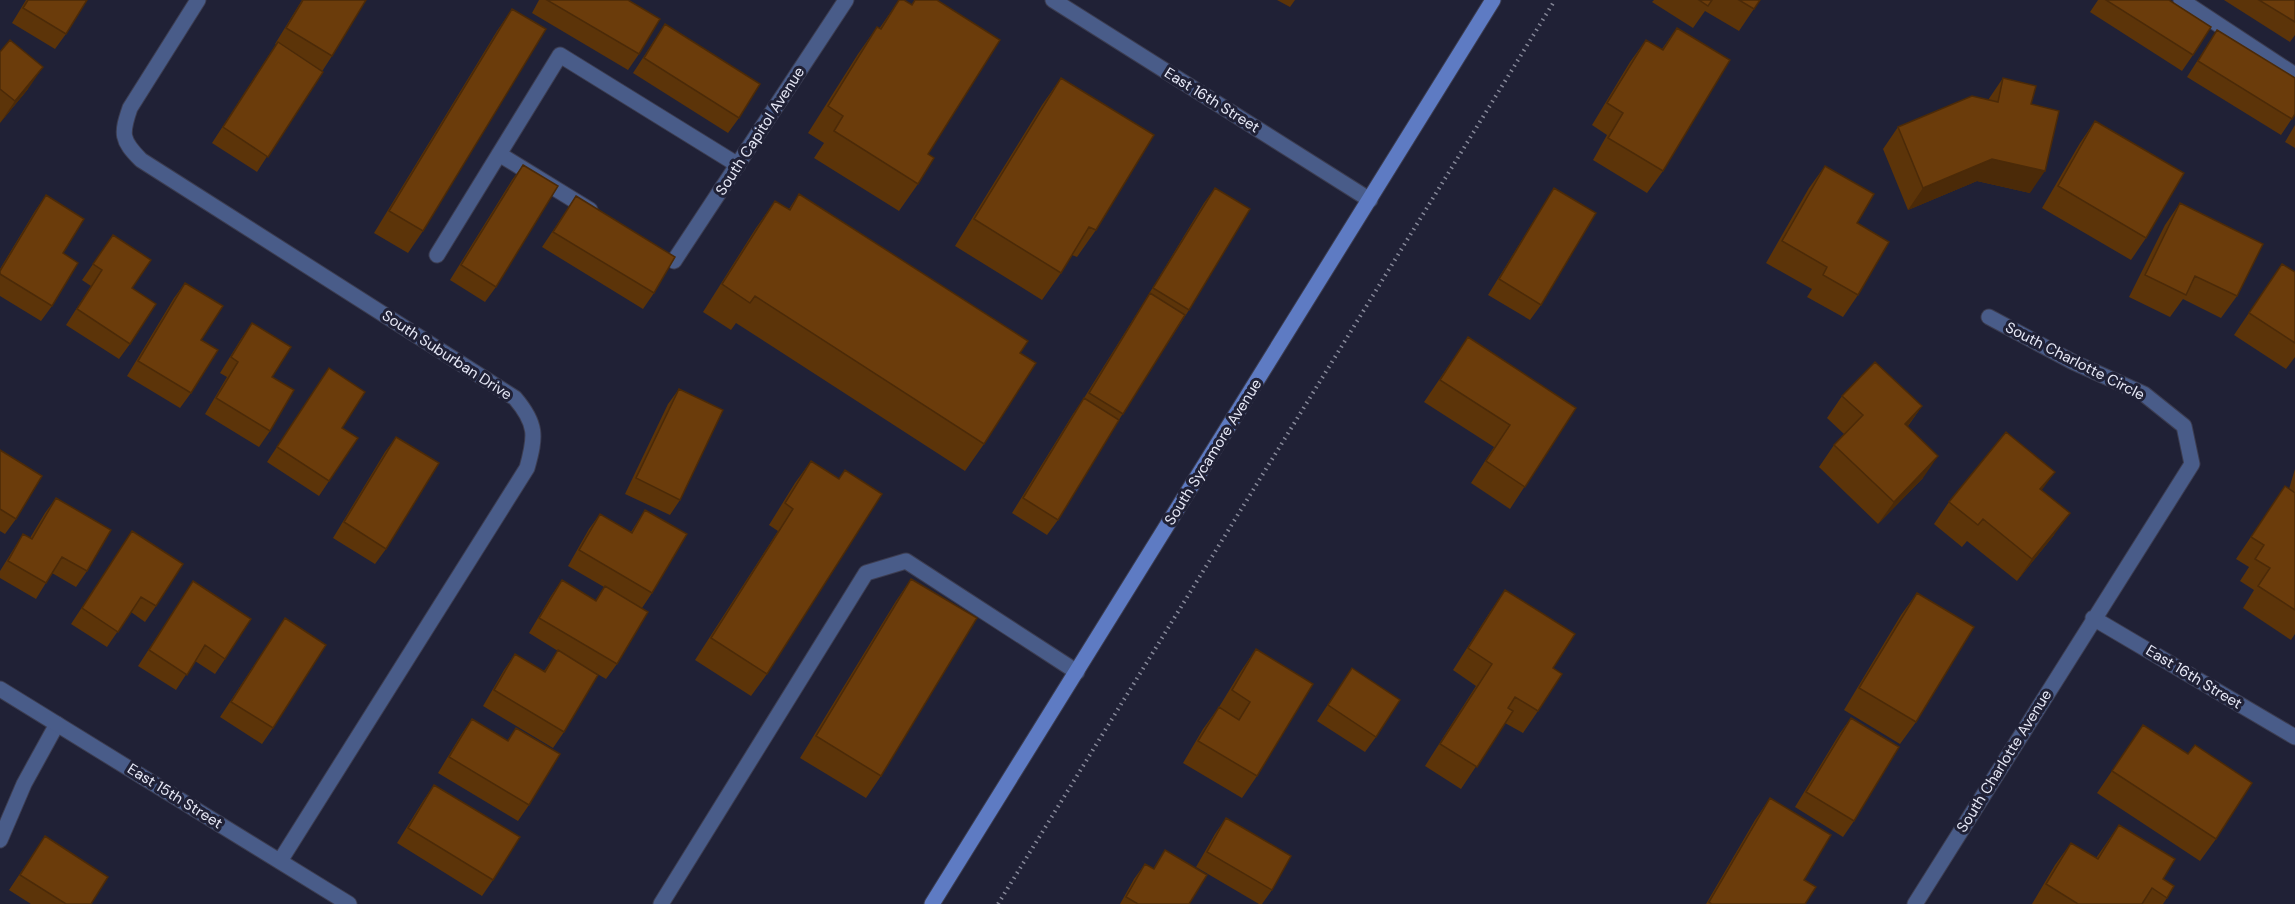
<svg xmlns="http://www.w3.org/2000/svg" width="2295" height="904" viewBox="0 0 2295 904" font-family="'DM Sans',sans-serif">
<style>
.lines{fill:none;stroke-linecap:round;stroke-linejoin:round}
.service-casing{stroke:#3c3d51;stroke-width:17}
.minor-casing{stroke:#3c3d51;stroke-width:17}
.secondary-casing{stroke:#3c3d51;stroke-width:17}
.path{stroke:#868899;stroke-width:4;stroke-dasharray:1.5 4.5;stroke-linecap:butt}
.service{stroke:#495c89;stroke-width:15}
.minor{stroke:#495c89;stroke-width:15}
.secondary{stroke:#5e7bc3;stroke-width:15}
.wall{fill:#5c3409}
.shaded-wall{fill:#4b2a08}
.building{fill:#6b3c0b;stroke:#4b2a08;stroke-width:1.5}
.labels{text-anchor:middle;stroke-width:6;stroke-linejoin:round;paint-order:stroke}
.street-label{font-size:15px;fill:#e7e9f7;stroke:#202136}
</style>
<rect width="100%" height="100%" fill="#202136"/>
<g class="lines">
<g class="service-casing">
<path id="service" d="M2181 0 2295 75
M499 154 590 210
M437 255 560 55 738 165
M0 840 24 784 57 724
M661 904 866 573 906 561 1077 672"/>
</g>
<g class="minor-casing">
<path id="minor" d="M198 0 130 108C121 134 121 140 141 160L515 398C537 424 536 436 527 468L280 861
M1053 0 1370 200
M674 261 846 0
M2093 618 2295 737
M0 689 349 904
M1915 904 2192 464 2184 426 2144 394 2073 362 1989 317"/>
</g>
<g class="secondary-casing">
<path id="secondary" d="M932 904 1493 0"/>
</g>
<path class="path" d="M998 904 1555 0"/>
<use href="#service" class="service"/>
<use href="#minor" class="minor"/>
<use href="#secondary" class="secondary"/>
</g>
<path class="wall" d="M26 0H87L66 34 55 49 12 23Z
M302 0H366L332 56 257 172 212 143 276 44H275Z
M539 0H628L639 54 628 70 532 13Z
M899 0 911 5 915 0H937L928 154 918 184 899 211 814 158 824 143 808 133 858 54 877 27 879 29Z
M1277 0H1295L1290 7Z
M1654 0H1760L1739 31 1705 11 1693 28 1652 2Z
M2098 0H2169L2193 55 2182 71 2090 12Z
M2224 0H2295V35L2290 42Z
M512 9 423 231 408 253 374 233 497 31Z
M665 24 739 118 728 133 633 73Z
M1677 28 1663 171 1647 193 1593 160 1607 135 1592 125 1630 62 1646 40 1662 49Z
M2217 30 2295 114 2281 135 2187 77Z
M0 52 28 89 0 123Z
M1061 78 1096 230 1077 257 1072 255 1061 273 1042 300 955 246 1042 105Z
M2003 78 2031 104 2030 193 1977 181 1908 210 1883 149 1898 127 1988 100Z
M2095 121 2146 238 2131 260 2042 208 2080 143Z
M2295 125V148L2285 142Z
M523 165 496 287 485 302 450 280 512 180Z
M1825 166 1857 223 1858 295 1843 317 1807 297 1812 289 1766 263 1809 188Z
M1215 188 1189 310 1115 426 1058 520 1047 535 1012 513 1073 414 1084 398 1144 302 1204 203Z
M1554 188 1541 305 1530 320 1488 295 1544 204Z
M799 194 1020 353 984 444 965 471 736 323 731 330 703 312 756 228 775 201 789 209Z
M46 195 63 253 52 306 41 321 0 296V269L35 211Z
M576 196 654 293 643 309 542 247Z
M2180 203 2237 296 2221 318 2183 299 2170 317 2129 297 2165 225Z
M113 235 132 288 130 344 119 359 66 325 91 286 82 280Z
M2282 264 2294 272 2295 271V357L2286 369 2234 335Z
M185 283 201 340 191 393 180 408 127 376 174 298Z
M252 323 272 377 270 431 259 447 205 414 227 377 220 373 241 339Z
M1468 337 1576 408 1510 509 1471 483 1494 447 1424 402Z
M329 368 342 428 329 481 319 496 267 462Z
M679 389 680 500 670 515 625 494 668 404Z
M1842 396 1922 406 1908 426 1923 478 1878 524 1819 467 1834 445 1844 434 1827 418Z
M396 437 386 549 375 564 333 538 385 452Z
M0 450 16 519 5 534 0 531Z
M811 461 839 479 845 470 767 674 751 696 695 660 778 531 769 525 795 483Z
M2295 469V634L2291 640 2243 608 2254 590 2240 581 2249 567 2236 559 2285 486 2289 489Z
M2042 490 2054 535 2017 581 1967 541 1962 547 1934 524 1949 502Z
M56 498 87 571 76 587 52 573 36 599 0 578V571L13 550 23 534 30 538 45 513Z
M645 510 652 593 642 608 617 664 606 679 582 665 564 732 553 748 483 706 504 670 515 654 544 671 558 651 529 633 551 596 562 580 595 601 604 587 568 566 589 529 600 514 631 532Z
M132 531 156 606 145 622 131 612 107 647 71 624Z
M911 579 881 776 866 798 800 758 896 601Z
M193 581 225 659 215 674 195 661 176 690 138 666Z
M1505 590 1553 668 1538 711 1523 733 1505 723 1461 789 1425 766 1476 686 1453 670 1490 612Z
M1917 593 1916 722 1900 744 1844 710 1901 615Z
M285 618 273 728 262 744 220 717Z
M1256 649 1257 776 1242 798 1183 763 1203 729 1219 707 1241 671Z
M1352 668 1376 737 1365 752 1317 721Z
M1851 718 1854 821 1843 837 1795 807 1840 733Z
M472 719 507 741 516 728 529 805 518 821 438 773 461 735Z
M2143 725 2216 839 2200 861 2097 793Z
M434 785 493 880 482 896 397 843 423 801Z
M1770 798 1804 880 1805 904H1706L1755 820Z
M1226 818 1272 890 1262 904H1259L1196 867 1215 834Z
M2119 825 2163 879 2167 898 2163 904H2032L2055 865 2071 843 2096 858Z
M45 836 91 904H31L9 890Z
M1165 850 1189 904H1120L1134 879 1145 864 1153 869Z"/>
<path class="shaded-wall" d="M43 67 28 89 0 123 15 101Z
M1992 159 2045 171 2030 193 1977 181 1908 210 1923 188Z
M1922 406 1906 428 1905 424Z
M1938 456 1923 478 1878 524 1894 502Z
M2055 472 2039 494 2040 489Z
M2070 513 2054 535 2017 581 2032 559Z"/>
<path class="building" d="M28 0H87L66 34 23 8Z
M303 0H366L332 56 286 28Z
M547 0H628L660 19 639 54Z
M899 0H904L912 5 915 0H937L1000 40 928 154 934 158 918 184 834 131 843 116 828 106 877 27 881 29Z
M1699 0H1712L1708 6Z
M1739 0H1760L1754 9Z
M2106 0H2169L2211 27 2193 55Z
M2259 0H2295V22Z
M512 9 546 29 423 231 389 211Z
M665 24 760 84 739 118 644 58Z
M1677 28 1730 60 1663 171 1608 138 1623 113 1607 103 1646 40 1663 50Z
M2217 30 2295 78V114L2292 119 2198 61Z
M10 40 43 67 15 101 0 89V52Z
M278 42 323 72 268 157 223 127Z
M1061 78 1154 135 1096 230 1089 227 1061 273 974 219Z
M2003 78 2036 86 2031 104 2059 111 2045 171 1992 159 1923 188 1898 127 1972 96 1998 102Z
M2095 121 2184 173 2146 238 2058 186Z
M523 165 558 186 496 287 461 265Z
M1825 166 1874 194 1857 223 1889 242 1858 295 1823 275 1827 267 1782 241Z
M1215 188 1250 209 1189 310 1153 288Z
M1554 188 1596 213 1541 305 1499 279Z
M799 194 1028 341 1020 353 1036 363 984 444 755 296 750 303 722 284 775 201 790 210Z
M46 195 84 219 63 253 78 263 52 306 0 274V271Z
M576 196 675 257 654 293 553 232Z
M2180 203 2263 244 2237 296 2195 276 2186 295 2145 275Z
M113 235 151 260 132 288 156 304 130 344 77 309 102 270 93 264Z
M2282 264 2295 272V343L2249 313Z
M185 283 223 306 201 340 218 350 191 393 138 361Z
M1150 293 1185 315 1123 414 1089 393Z
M252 323 291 347 272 377 294 390 270 431 216 398 238 362 231 357Z
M1468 337 1576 408 1525 487 1486 461 1510 425 1440 380Z
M1875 362 1922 406 1905 424 1938 456 1894 502 1834 445 1863 415 1842 396Z
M329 368 365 392 342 428 358 438 329 481 277 447Z
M679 389 723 410 680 500 636 478Z
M1084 398 1119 420 1058 520 1023 498Z
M2006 432 2055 472 2040 489 2070 513 2032 559 1983 519 1978 525 1949 502Z
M396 437 439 463 386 549 344 522Z
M0 450 42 476 16 519 0 509Z
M811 461 839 479 845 470 882 494 767 674 711 638 793 509 785 503Z
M2285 486 2295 493V610L2258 586 2270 568 2255 559 2264 545 2251 537Z
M56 498 111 530 87 571 62 557 46 583 8 561 23 534 32 539Z
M645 510 687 534 652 593 579 550 600 514 632 533Z
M132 531 183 564 156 606 141 597 118 632 82 608Z
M911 579 977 618 881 776 816 736Z
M562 580 596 601 605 586 648 612 617 664 539 618Z
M193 581 251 619 225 659 205 645 187 675 149 650Z
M1505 590 1575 634 1553 668 1562 674 1538 711 1515 697 1508 708 1513 711 1477 767 1440 744 1492 664 1468 648Z
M1917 593 1974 627 1916 722 1859 688Z
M285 618 326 645 273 728 231 702Z
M1256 649 1313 684 1257 776 1198 741 1219 707 1239 720 1250 702 1232 690Z
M558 650 598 675 564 732 494 690 515 654 545 672Z
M1352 668 1400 700 1376 737 1328 705Z
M1851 718 1899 747 1854 821 1806 792Z
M472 719 508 741 516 728 560 754 529 805 449 757Z
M2143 725 2188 754 2195 745 2252 783 2216 839 2112 771Z
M434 785 520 837 493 880 408 828Z
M1770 798 1831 835 1804 880 1816 887 1805 904H1712L1709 902Z
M1226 818 1291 856 1272 890 1207 852Z
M2119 825 2175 859 2163 879 2174 886 2167 898 2152 888 2142 904H2078L2046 884 2071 843 2098 859Z
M45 836 108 877 91 904H66L20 875Z
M1165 850 1207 875 1189 904H1138L1126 897 1145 864 1154 869Z"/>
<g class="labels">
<g class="street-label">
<text transform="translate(1212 100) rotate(32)" y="5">East 16th Street</text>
<text transform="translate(760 131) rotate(-57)" y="5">South Capitol Avenue</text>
<text transform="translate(447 355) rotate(33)" y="5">South Suburban Drive</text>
<text transform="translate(2075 361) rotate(27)" y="5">South Charlotte Circle</text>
<text transform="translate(1213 452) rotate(-58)" y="5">South Sycamore Avenue</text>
<text transform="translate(2194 677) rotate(31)" y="5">East 16th Street</text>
<text transform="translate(2004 761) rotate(-58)" y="5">South Charlotte Avenue</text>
<text transform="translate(175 796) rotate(32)" y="5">East 15th Street</text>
</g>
</g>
</svg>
